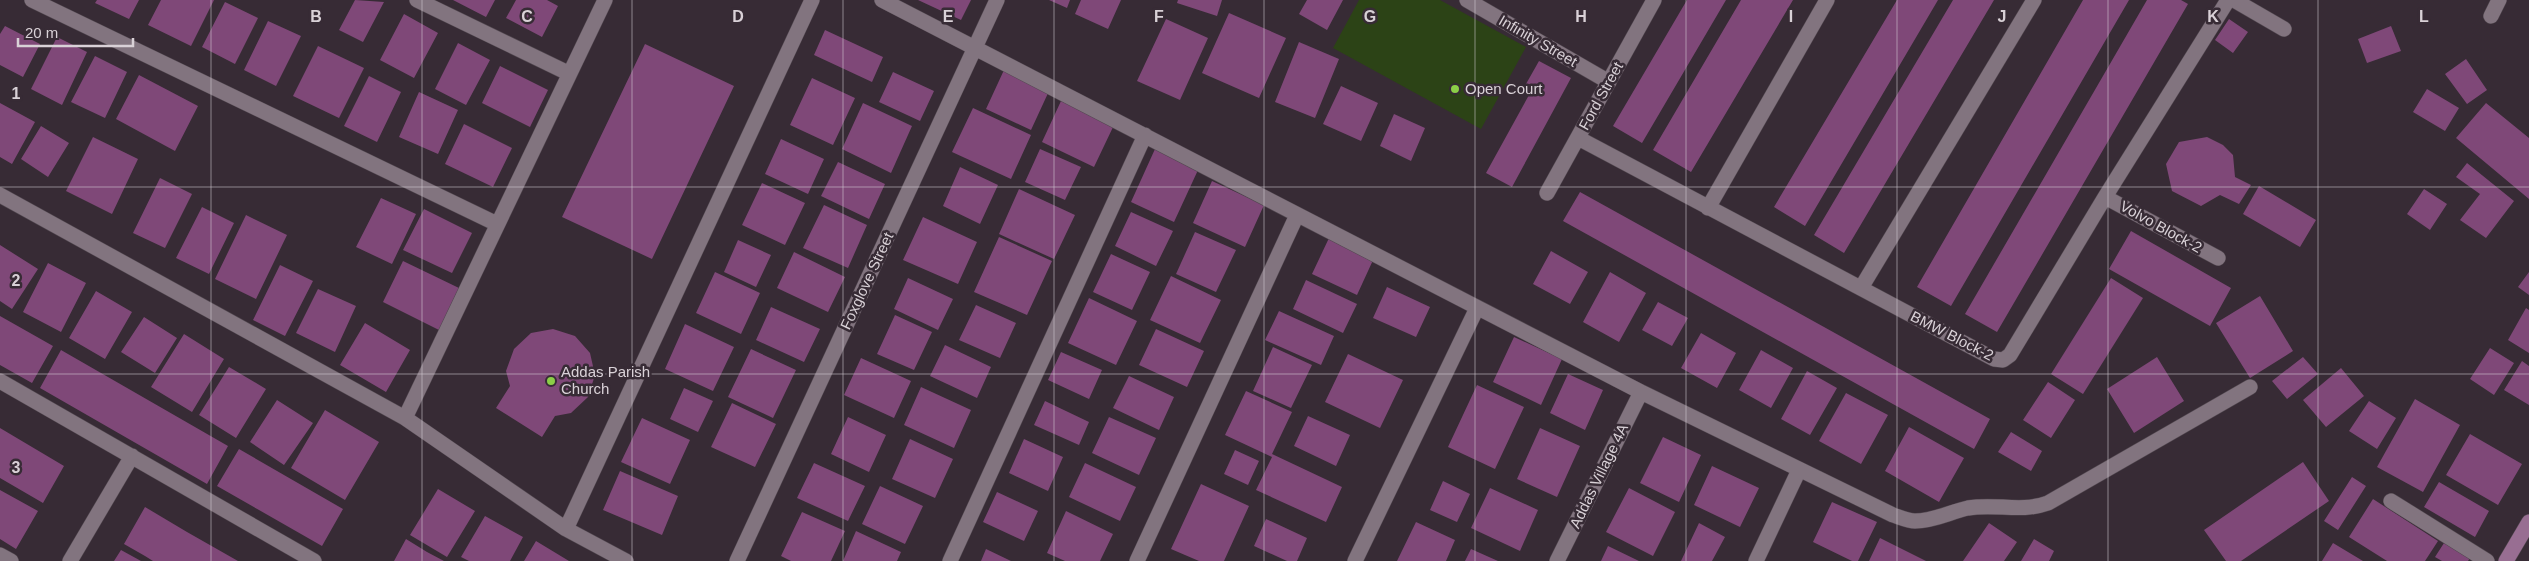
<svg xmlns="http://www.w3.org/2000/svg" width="2529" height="561" viewBox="0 0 2529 561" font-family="Arial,sans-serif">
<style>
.garden{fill:#2c4316}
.building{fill:#7f4878}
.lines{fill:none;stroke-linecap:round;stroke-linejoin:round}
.service-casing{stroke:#524850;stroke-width:16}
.minor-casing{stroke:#524850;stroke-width:16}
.secondary-casing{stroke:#524850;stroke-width:16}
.service{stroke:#82747f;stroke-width:15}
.minor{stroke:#82747f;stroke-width:15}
.secondary{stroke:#986e92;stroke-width:15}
.grid{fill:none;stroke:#d9d1d7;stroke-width:1;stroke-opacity:0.55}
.poi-dot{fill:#8bce47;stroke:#372b35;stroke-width:2}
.labels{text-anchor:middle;stroke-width:5;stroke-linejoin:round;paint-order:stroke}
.street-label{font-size:15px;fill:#d9d1d7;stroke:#372b35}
.poi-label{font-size:15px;fill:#d9d1d7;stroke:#372b35;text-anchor:start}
.grid-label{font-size:16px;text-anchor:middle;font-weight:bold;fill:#d9d1d7;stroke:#372b35;stroke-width:5;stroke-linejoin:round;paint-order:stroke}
</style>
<rect width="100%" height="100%" fill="#372b35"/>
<path class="garden" d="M1359 0H1440L1526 47 1481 129 1333 48Z"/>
<path class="building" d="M97 0H139L129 19 95 3Z
M161 0H214L191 46 148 25Z
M355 0 384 2 363 42 339 30Z
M453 0H495L486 17Z
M516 0H547L558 6 542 37 506 18Z
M918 0H971L961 20Z
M1049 0H1070L1067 8Z
M1081 0H1121L1108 29 1075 14Z
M1178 0H1222L1217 16 1177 3Z
M1307 0H1343L1327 30 1299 14Z
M1687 0H1726L1642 143 1613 126Z
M1741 0H1793L1691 172 1653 150Z
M1897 0H1938L1805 226 1774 207Z
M1953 0H1994L1844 253 1814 235Z
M2083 0H2129L1951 306 1917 287Z
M2147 0H2181L2188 4 1997 332 1965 314Z
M225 2 258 18 235 64 202 47Z
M1229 13 1286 38 1259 98 1202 73Z
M404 14 438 33 414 78 380 60Z
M1166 19 1208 38 1180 100 1137 81Z
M2229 19 2248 32 2233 53 2215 40Z
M268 21 301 36 276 86 244 70Z
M5 26 40 44 23 77 0 65V34Z
M2391 26 2401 51 2367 63 2358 39Z
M825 30 883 57 872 82 814 55Z
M57 37 87 52 62 105 31 89Z
M1299 42 1339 59 1315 118 1275 102Z
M458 43 490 60 466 105 435 89Z
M645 44 734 86 652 259 562 217Z
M318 46 364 68 339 118 293 96Z
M95 56 127 72 105 118 71 102Z
M2466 59 2487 90 2467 104 2445 74Z
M1539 61 1571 78 1512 187 1486 173 1529 95 1522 91Z
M500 66 548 90 530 127 482 103Z
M1004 70 1049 91 1031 130 986 109Z
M893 72 934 91 920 121 879 102Z
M139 75 198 106 175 151 116 119Z
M369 76 401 92 377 142 344 126Z
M812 78 855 98 833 145 790 125Z
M1341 86 1378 103 1361 141 1323 124Z
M2427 89 2459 108 2445 131 2413 112Z
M419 92 458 110 438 154 399 137Z
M1061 101 1114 125 1094 167 1042 142Z
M0 103 35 122 12 164 0 157Z
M863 103 912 126 891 173 842 149Z
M2486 103 2529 138V199L2456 138Z
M973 108 1031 135 1011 179 952 152Z
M1394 114 1425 128 1411 161 1380 146Z
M464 124 512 148 493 187 445 164Z
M41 126 69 143 48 177 21 159Z
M93 137 138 159 112 214 66 191Z
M2207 137 2223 145 2233 155 2235 177 2251 185 2239 204 2220 195 2201 206 2172 191 2166 164 2179 142Z
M781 139 824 159 808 194 765 174Z
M1040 149 1081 167 1065 200 1025 182Z
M1155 149 1198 170 1174 222 1131 202Z
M838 162 885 184 869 219 821 196Z
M2467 163 2514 201 2486 238 2460 220 2480 194 2456 177Z
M960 167 998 185 980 224 943 206Z
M160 178 192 194 165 248 133 233Z
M1212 181 1264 205 1245 247 1193 223Z
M762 183 805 203 785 245 742 225Z
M2259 186 2316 220 2300 247 2243 214Z
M1019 189 1075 215 1054 259 999 234Z
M2424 189 2447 204 2430 230 2407 214Z
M1580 192 1990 419 1974 449 1563 221Z
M381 198 416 214 392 264 356 247Z
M824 205 867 225 848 268 803 248Z
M202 207 234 223 209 274 176 258Z
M424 209 472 233 452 273 403 250Z
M1131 212 1173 231 1156 266 1115 246Z
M246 215 287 235 256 299 215 279Z
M923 217 977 242 958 284 903 260Z
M2131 231 2231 288 2210 326 2109 269Z
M1195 232 1236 250 1216 292 1176 274Z
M999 237 1052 261 1027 315 974 292Z
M1329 238 1374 258 1357 295 1312 274Z
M738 240 771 255 756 287 724 272Z
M0 245 38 269 12 309 0 301Z
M1551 251 1588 272 1570 304 1533 284Z
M794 252 845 277 828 312 777 288Z
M1111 254 1150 272 1132 310 1093 292Z
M403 261 459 288 439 330 383 302Z
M48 263 86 283 61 332 23 312Z
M280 265 313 281 285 336 253 320Z
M715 272 760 293 741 334 696 313Z
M1610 272 1646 293 1619 342 1583 322Z
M2529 272V295L2518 287Z
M1171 276 1221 300 1200 343 1150 320Z
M908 278 953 299 938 330 894 309Z
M2111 278 2143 298 2083 394 2051 374Z
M1306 280 1357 304 1343 333 1293 309Z
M1387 287 1430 307 1416 337 1373 318Z
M318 289 356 306 335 352 296 333Z
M96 291 132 312 105 359 69 338Z
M2260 296 2293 351 2250 378 2216 323Z
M1089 298 1137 321 1116 365 1068 343Z
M1658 302 1688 318 1672 346 1642 330Z
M976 305 1016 323 1000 358 959 340Z
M771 307 820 329 804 362 756 340Z
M2526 308 2529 310V353L2508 340Z
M1279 311 1334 336 1321 365 1265 340Z
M895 315 932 332 914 370 877 354Z
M0 316 53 346 32 383 0 365Z
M144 317 177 338 155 373 121 352Z
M365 323 410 350 386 392 340 365Z
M685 324 734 347 713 391 665 369Z
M553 329 575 336 590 353 595 375 588 397 571 413 555 416 542 437 496 408 510 386 506 371 514 349 531 333Z
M1156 329 1204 351 1187 387 1139 365Z
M1701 333 1736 353 1717 388 1681 368Z
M184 334 224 359 192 412 151 387Z
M1514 337 1562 359 1541 405 1493 382Z
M945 345 991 367 977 398 930 376Z
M1273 347 1312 365 1291 408 1253 391Z
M2490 348 2514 363 2494 395 2470 379Z
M751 349 796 370 773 418 728 397Z
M61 350 228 446 207 484 40 388Z
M1761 350 1793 368 1771 408 1739 390Z
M1061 352 1102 370 1089 399 1048 380Z
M1348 354 1403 380 1380 428 1325 402Z
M2157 357 2184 401 2134 433 2107 389Z
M2303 357 2318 374 2287 399 2272 381Z
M861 358 911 381 894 418 844 395Z
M2522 361 2529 366V405L2504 390Z
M229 367 266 389 236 438 199 415Z
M2341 368 2364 396 2326 427 2303 400Z
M1807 371 1837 388 1810 435 1781 419Z
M1568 374 1603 390 1585 430 1550 413Z
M1129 376 1174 397 1159 430 1113 408Z
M2048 382 2075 400 2051 438 2023 420Z
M1477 385 1524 407 1495 469 1448 447Z
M921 387 971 410 954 448 904 425Z
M684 388 713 401 698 432 670 419Z
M1246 391 1292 412 1272 454 1342 487 1326 522 1256 490 1272 457 1225 435Z
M1846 393 1888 415 1861 464 1819 441Z
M2415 399 2460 425 2423 492 2377 467Z
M277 400 313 423 284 465 250 442Z
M1045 401 1089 422 1079 445 1034 425Z
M2369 401 2396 418 2377 449 2349 431Z
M732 403 776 424 755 467 711 447Z
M325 410 379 442 345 500 291 468Z
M1308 416 1350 435 1336 466 1294 446Z
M848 417 886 435 869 472 831 454Z
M1109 417 1156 438 1139 475 1092 453Z
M642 418 690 440 670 484 621 462Z
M1909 427 1964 458 1939 502 1885 471Z
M0 428 64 466 43 503 0 478Z
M1540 428 1580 446 1557 497 1517 479Z
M2011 432 2042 451 2031 471 1998 452Z
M2470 434 2522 464 2498 505 2446 475Z
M1663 437 1701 455 1679 502 1640 483Z
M910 439 953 459 935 498 892 479Z
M1024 439 1063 457 1048 491 1009 473Z
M239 449 343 509 322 546 217 486Z
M1235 450 1259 461 1248 485 1224 474Z
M2303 462 2329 501 2241 561H2226L2204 530Z
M814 463 865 486 848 521 797 498Z
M1085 463 1136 487 1120 521 1069 497Z
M1712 466 1759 488 1740 527 1694 505Z
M620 471 678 496 662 535 603 510Z
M2352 477 2366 486 2338 530 2324 521Z
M1443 481 1470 494 1457 522 1430 510Z
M2439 482 2489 511 2475 537 2424 507Z
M1201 484 1249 506 1224 561H1199L1171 549Z
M880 486 923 506 905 544 862 524Z
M1490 488 1538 510 1520 551 1471 528Z
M1629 488 1675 512 1653 556 1606 532Z
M438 489 475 511 447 557 410 535Z
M0 490 38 511 16 549 0 539Z
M997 492 1038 511 1024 541 983 522Z
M2373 499 2438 541 2425 561H2387L2349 537Z
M1832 502 1877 522 1858 561H1852L1813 542Z
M145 507 187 532 238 561H153L145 556 124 544Z
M1066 511 1113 534 1100 561H1065L1047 553Z
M802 512 845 531 831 561H791L781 556Z
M485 516 523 537 510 561H469L461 557Z
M1266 519 1307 538 1297 561H1287L1254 546Z
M1416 522 1455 540 1446 561H1397Z
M1699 523 1725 537 1712 561H1681Z
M1989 523 2017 542 2004 561H1963Z
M856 531 901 552 897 561H843Z
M1880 538 1926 561H1869Z
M406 539 427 552 444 561H394Z
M2034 539 2054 551 2049 561H2021Z
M536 541 569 561H524Z
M2333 543 2363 561H2322Z
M2444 543 2470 558 2468 561H2442L2435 557Z
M1608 546 1639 561H1601Z
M986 549 1011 561H981Z
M1471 549 1498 561H1465Z
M121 550 141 561H114Z"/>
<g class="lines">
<g class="service-casing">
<path id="service" d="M2491 16 2499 0
M2391 501 2487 561"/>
</g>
<g class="minor-casing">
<path id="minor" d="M32 0 497 224
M417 0 568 73
M882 0 1641 392 1893 515C1899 517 1908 521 1915 521 1934 521 1950 512 1968 508 1996 503 2020 513 2048 503L2250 387
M1467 0 1609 82
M2234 0 2284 29
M1578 138 1994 359 2003 360 2010 355 2105 197 2228 0
M1547 193 1654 0
M0 195 405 418 566 529 626 561
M2105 197 2218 258
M1708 208 1827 0
M1861 288 2034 0
M0 381 314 561
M405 418 605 0
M566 529 812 0
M0 555 11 561
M70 561 132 456
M737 561 997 0
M950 561 1145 135
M1137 561 1297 215
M1355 561 1477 308
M1557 561 1641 392
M1756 561 1799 470"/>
</g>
<g class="secondary-casing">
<path id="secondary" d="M2506 561 2529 522"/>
</g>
<use href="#service" class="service"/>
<use href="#minor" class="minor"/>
<use href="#secondary" class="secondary"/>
</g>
<path class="grid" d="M211 0V561M422 0V561M632 0V561M843 0V561M1054 0V561M1264 0V561M1475 0V561M1686 0V561M1897 0V561M2108 0V561M2318 0V561M0 187H2529M0 374H2529"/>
<g class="poi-dot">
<circle cx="1455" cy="89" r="5"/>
<circle cx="551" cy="381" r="5"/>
</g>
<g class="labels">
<g class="street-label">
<text transform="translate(1538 41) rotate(30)" y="5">Infinity Street</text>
<text transform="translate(1601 96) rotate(-61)" y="5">Ford Street</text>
<text transform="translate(2161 227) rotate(29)" y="5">Volvo Block-2</text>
<text transform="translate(867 281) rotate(-65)" y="5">Foxglove Street</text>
<text transform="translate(1952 336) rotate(27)" y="5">BMW Block-2</text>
<text transform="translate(1599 476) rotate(-64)" y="5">Addas Village 4A</text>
</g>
<g class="poi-label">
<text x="1465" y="94">Open Court</text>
<text x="561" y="377">Addas Parish<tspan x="561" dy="17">Church</tspan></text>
</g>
</g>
<g class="grid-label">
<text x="316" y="22">B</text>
<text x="527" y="22">C</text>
<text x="738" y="22">D</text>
<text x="948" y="22">E</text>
<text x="1159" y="22">F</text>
<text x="1370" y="22">G</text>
<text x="1581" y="22">H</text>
<text x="1791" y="22">I</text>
<text x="2002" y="22">J</text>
<text x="2213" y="22">K</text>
<text x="2424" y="22">L</text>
<text x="16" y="99">1</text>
<text x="16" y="286">2</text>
<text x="16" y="473">3</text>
</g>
<path d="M18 38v8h115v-8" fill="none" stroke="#d9d1d7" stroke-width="2.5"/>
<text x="25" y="38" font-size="15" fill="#d9d1d7" stroke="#372b35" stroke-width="4" paint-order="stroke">20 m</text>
</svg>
